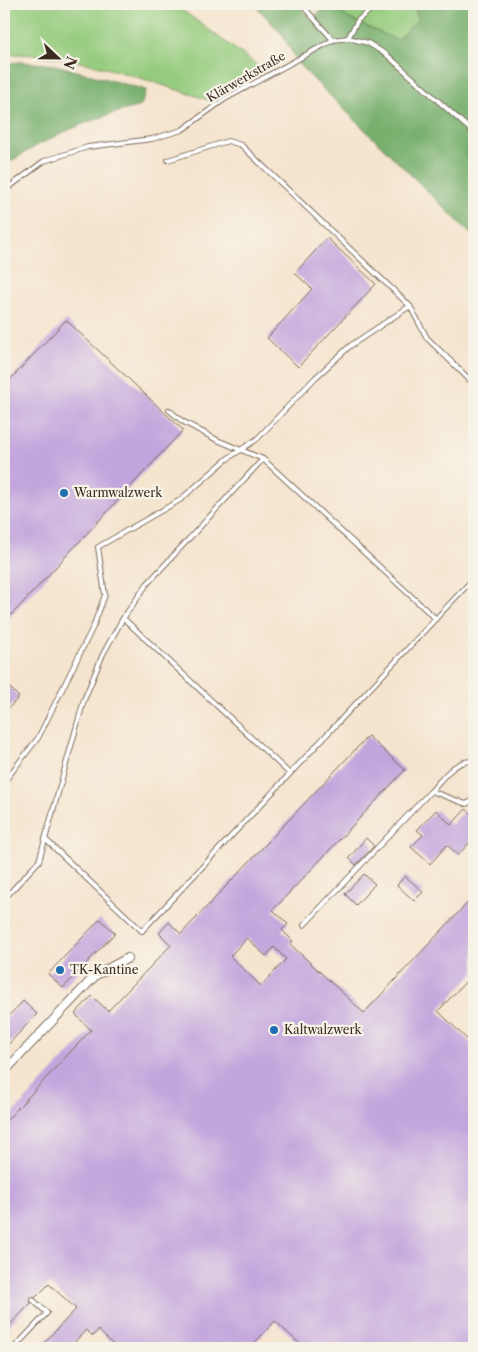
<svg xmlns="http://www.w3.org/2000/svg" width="478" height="1352" viewBox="0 0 478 1352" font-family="'Libre Caslon Text',serif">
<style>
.green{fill:#96cc7f;stroke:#687b4e}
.forest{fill:#78b06e;stroke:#5a6d46}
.building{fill:#c2a5dd;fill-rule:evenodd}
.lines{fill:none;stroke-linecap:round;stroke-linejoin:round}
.lane-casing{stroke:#7c6b5c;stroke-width:6}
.street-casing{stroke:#7c6b5c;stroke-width:10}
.lane{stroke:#fff;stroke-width:4}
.street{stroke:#fff;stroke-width:8}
.poi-dot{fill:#1f6fb2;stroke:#f7f3e8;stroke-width:2}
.labels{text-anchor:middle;stroke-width:4.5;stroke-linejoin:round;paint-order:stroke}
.street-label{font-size:12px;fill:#3b2a1e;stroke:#f7f3e8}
.poi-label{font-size:12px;fill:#3b2a1e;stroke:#f7f3e8;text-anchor:start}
</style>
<rect width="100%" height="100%" fill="#f7f3e8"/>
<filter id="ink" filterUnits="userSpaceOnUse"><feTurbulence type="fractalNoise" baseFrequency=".02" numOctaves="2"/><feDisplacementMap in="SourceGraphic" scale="10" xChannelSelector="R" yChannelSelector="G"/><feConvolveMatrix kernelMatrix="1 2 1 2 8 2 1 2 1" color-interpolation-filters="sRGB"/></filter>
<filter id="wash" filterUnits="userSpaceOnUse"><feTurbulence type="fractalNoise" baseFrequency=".0096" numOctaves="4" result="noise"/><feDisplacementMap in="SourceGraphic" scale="20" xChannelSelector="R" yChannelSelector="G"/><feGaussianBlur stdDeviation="1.12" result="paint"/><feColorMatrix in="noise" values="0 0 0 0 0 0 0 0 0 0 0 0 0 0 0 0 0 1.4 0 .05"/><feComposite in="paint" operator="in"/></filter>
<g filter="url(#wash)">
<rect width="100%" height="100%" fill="#f5e4ce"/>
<path class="green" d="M4 4H174L265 71 212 101C144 80 75 52 4 54Z
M330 4H415L417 20 397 41 348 18Z"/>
<path class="forest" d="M254 4H297L312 20 326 4H330L348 18 397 40 417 20 415 4H474V237L299 65 282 34Z
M22 62 55 65 146 90 141 106C90 118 47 137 4 166V63Z"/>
<g id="blocks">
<path class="building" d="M327 238 376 284 298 367 267 338 312 289 295 273Z
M66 320 183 430 4 623V386Z
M4 682 19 697 4 713Z
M368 736 405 770 273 910 288 924 282 930 293 941 290 944 364 1013 474 896V973L438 1011 474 1046V1348H304L275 1321 250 1348H117L98 1330 93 1336 86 1330 69 1348H47L43 1344 76 1309 49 1284 36 1297H31V1303L4 1331V1123L91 1030 75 1014 92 996 108 1011 171 945 159 933 169 922 181 934ZM247 938 266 956 274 947 286 959 261 986 230 956Z
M466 809 474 816V838L458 855 447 845 430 864 411 847 423 835 417 830 436 810 451 825Z
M366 838 374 846 356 865 349 858Z
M364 874 375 884 356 905 345 894Z
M405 876 423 892 414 901 397 885Z
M100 919 115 933 63 988 48 974Z
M23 1001 37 1014 4 1049V1021Z"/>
</g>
</g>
<g filter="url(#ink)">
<use href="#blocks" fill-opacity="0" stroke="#7c6b5c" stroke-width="1"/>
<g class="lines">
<g class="lane-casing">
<path id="lane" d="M301 4 333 40
M348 38 368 43 387 55 474 133
M168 160 228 141 241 145 410 306 427 338 474 384
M4 191 44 161 88 147 152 139 182 130 225 99 333 40 348 38 358 20 378 4
M169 410 182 421 217 440 263 459 436 619
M123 618 290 774
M4 782 38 738 93 627 105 595 98 547 180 500 227 459 257 439 315 378 350 346 410 306
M431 791C443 778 454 760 474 761
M45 839 142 931 474 578
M4 899 39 861 84 700 103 654 122 620 147 584 263 459
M304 925 431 791 466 804 474 800
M14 1348 47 1313 33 1300"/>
</g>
<g class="street-casing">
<path id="street" d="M4 1072 96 975 128 958"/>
</g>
<use href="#lane" class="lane"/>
<use href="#street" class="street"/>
</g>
</g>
<g class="poi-dot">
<circle cx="64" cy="493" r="5"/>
<circle cx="60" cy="970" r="5"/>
<circle cx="274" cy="1030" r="5"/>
</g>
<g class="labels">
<g class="street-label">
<text transform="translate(246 77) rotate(-30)" y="4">Klärwerkstraße</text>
</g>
<g class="poi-label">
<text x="74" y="497">Warmwalzwerk</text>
<text x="70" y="974">TK-Kantine</text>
<text x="284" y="1034">Kaltwalzwerk</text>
</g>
</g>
<rect width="478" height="1352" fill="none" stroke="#f7f3e8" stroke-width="20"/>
<g transform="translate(58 58) rotate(112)" stroke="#f7f3e8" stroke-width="4" paint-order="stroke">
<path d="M0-4L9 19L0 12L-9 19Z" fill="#3b2a1e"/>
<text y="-8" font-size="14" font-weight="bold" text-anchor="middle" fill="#3b2a1e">N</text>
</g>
</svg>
